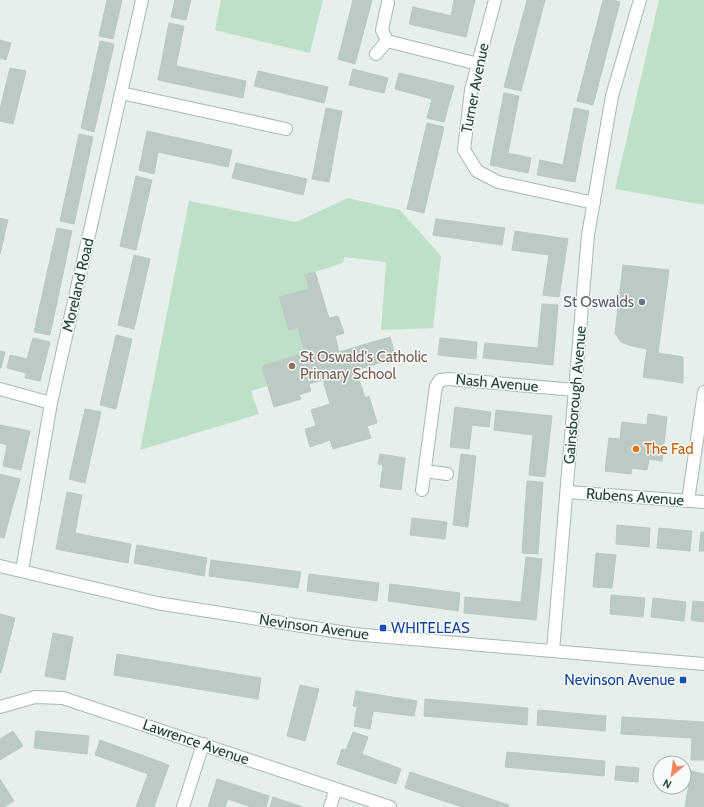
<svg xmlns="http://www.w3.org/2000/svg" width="704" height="807" viewBox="0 0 704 807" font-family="Cabin,sans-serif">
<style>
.green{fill:#bfe0c8}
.building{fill:#bbcac4;stroke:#b8c9c2}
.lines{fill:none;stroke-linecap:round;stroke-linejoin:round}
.minor-casing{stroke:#a8b8b2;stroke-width:14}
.tertiary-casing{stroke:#a8b8b2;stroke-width:14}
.minor{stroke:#fff;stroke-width:12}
.tertiary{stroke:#fff;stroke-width:12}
.worship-dot{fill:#6b7280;stroke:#f7fbf9;stroke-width:1.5}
.education-dot{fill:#8d6e63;stroke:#f7fbf9;stroke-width:1.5}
.food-dot{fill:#e8710a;stroke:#f7fbf9;stroke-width:1.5}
.transit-dot{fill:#1a4fb4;stroke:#f7fbf9;stroke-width:1.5}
.labels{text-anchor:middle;stroke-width:3;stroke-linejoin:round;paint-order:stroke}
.street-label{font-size:15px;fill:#24423a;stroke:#f7fbf9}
.worship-label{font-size:15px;fill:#5b616d;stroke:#f7fbf9;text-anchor:end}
.education-label{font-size:15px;fill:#785e54;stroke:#f7fbf9;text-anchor:start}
.food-label{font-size:15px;fill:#c56008;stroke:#f7fbf9;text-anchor:start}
.transit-label{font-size:15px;fill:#164399;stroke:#f7fbf9;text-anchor:start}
</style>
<rect width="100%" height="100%" fill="#e6efeb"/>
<path class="green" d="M221 0H323L310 53 215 30Z
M659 0H704V205L615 189Z
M348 198 400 210 441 256 433 328 381 330 386 262 344 257 343 263 305 275 309 289 280 297 289 330 298 327 305 353 262 366 268 386 251 391 259 414 140 450 189 201 296 222Z"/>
<path class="building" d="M107 0H122L113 39 99 36Z
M175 0H191L186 20 171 17Z
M353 0H372L355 64 338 59Z
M454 0H475L466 37 409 24 413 7 451 16Z
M527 0H545L521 91 504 87Z
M603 0H613L620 2 593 105 577 101Z
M169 23 184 26 176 66 246 81 243 98 158 80Z
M0 40 11 43 6 60 0 58Z
M100 41 114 44 94 132 81 128Z
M10 68 26 71 13 124 0 121V109Z
M353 69 388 78 384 93 349 85Z
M258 71 328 87 324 103 254 86Z
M399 73 454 86 444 122 427 118 432 99 395 89Z
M504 93 519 96 508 153 531 158 528 173 490 165Z
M326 108 342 111 329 182 312 179Z
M574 108 589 111 575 182 537 175 540 160 563 165Z
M427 123 444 127 424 213 407 209Z
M147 131 232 150 228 167 158 152 154 174 139 170Z
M79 134 93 137 74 224 60 221Z
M236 163 307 179 303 195 232 178Z
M136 176 152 180 136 250 120 246Z
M0 218 8 220 0 254Z
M436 219 505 228 502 245 433 235Z
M57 228 72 231 50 335 34 332Z
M515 231 568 239 559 297 543 295 549 255 512 250Z
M134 255 150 259 134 329 118 325Z
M623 265 669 270 658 353 683 357V383L643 377 647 349 628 345 621 342 615 333Z
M315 272 329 318 338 316 344 333 335 336 339 352 390 337 396 358 356 370 365 398 369 396 377 423 367 426 371 438 333 449 330 440 310 447 305 429 316 426 311 410 330 404 323 380 309 384 311 391 299 395 301 399 274 407 262 366 305 353 298 327 289 330 279 297 309 289 305 275Z
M542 304 558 305 553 365 483 358 485 343 538 348Z
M116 335 132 339 116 409 100 405Z
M33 338 50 342 40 381 25 378 26 373 7 368 10 355 27 359Z
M440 338 477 342 476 359 438 355Z
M0 351 5 352 1 368H0Z
M455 407 491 412 489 427 472 425 469 449 450 447Z
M85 409 101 412 85 483 69 479Z
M496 410 552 416 545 477 529 475 533 435 494 430Z
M648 414 667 417 662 461 649 459 647 470 632 468 631 474 605 471 609 438 620 439 622 422 647 425Z
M0 425 30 431 21 470 3 466 7 445 0 443Z
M380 454 405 458 401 490 380 487 383 465 378 464Z
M461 454 476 456 468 527 453 525Z
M0 474 20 479 4 538 0 537Z
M527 481 543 482 538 554 522 553Z
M67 492 82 495 75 533 131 544 128 563 56 549Z
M412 518 447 522 445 539 410 535Z
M617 525 650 528 649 547 616 544Z
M659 528 692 531 690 551 657 548Z
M701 532H704V551H699Z
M137 545 207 558 204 576 134 563Z
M596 553 616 555 612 588 593 587Z
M526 557 542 559 536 620 464 613 465 597 521 602Z
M211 560 301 572 298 588 209 576Z
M309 574 379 583 377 601 307 591Z
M390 584 460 593 458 611 388 601Z
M611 595 645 598 643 617 610 614Z
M653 598 686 602 684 621 651 617Z
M693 601 704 602V622L691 620Z
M0 614 15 618 1 673H0Z
M53 633 73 637 65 680 45 676Z
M117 654 261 678 258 699 114 675Z
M300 685 319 689 305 741 287 736Z
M356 691 417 701 414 716 373 711 370 729 354 726 357 707 353 706Z
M425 699 528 708 527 725 424 716Z
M538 710 606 716 605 731 537 725Z
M622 717 704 722V760H691L692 738 621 734Z
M13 731 23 746 0 760V739Z
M36 731 89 736 87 754 34 748Z
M353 732 368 737 362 754 401 769 396 784 337 764 342 749 346 750Z
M100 740 169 765 154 807H136L148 774 95 755Z
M507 752 605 761 604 776 505 767Z
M616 766 639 768 638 782 615 780Z
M691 771 704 774V807H685Z
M410 772 509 805 508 807H462L405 788Z
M0 779 14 801 4 807H0Z
M217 779 269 796 266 807H251L228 799 225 807H208Z
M273 797 303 807H270Z"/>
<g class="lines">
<g class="minor-casing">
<path id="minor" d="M495 0 471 90 464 150 477 171 498 182 594 203
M388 2 382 30 387 41 478 64
M376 54 387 41
M121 93 286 129
M0 389 51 403
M425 471 447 474
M422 490 436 386 440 380 449 379 575 390
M567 492 704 502
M688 501 704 392
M22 571 51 403 142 0
M553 651 588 235 612 96 640 0
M0 707 35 697 63 698 390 807
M183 807 203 744
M330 807 336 789"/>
</g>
<g class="tertiary-casing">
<path id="tertiary" d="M0 566 157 603 353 634 704 664"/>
</g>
<use href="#minor" class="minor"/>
<use href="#tertiary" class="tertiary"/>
</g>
<circle class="worship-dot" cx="642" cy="302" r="4"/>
<circle class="education-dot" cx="292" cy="366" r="4"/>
<circle class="food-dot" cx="636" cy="449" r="4"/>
<g class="transit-dot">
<rect x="379" y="624" width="8" height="8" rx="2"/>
<rect x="679" y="676" width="8" height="8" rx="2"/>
</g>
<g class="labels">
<g class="street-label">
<text transform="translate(475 88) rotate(-79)" y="5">Turner Avenue</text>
<text transform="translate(78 285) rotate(-77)" y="5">Moreland Road</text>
<text transform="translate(497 383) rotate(5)" y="5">Nash Avenue</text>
<text transform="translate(575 395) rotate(-85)" y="5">Gainsborough Avenue</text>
<text transform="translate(635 497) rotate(4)" y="5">Rubens Avenue</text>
<text transform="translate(314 627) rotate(8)" y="5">Nevinson Avenue</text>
<text transform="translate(196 742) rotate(19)" y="5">Lawrence Avenue</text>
</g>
<g class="worship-label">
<text x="634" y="307">St Oswalds</text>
</g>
<g class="education-label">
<text x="300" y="362">St Oswald's Catholic<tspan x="300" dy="17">Primary School</tspan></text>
</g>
<g class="food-label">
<text x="644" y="454">The Fad</text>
</g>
<g class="transit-label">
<text x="391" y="633">WHITELEAS</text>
<text x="675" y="685" text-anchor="end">Nevinson Avenue</text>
</g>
</g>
<g transform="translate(672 775) rotate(209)"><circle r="19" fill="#f7fbf9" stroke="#a3b1ad"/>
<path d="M0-3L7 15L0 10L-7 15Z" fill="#f4845f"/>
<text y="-6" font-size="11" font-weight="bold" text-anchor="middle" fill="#24423a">N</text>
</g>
</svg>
